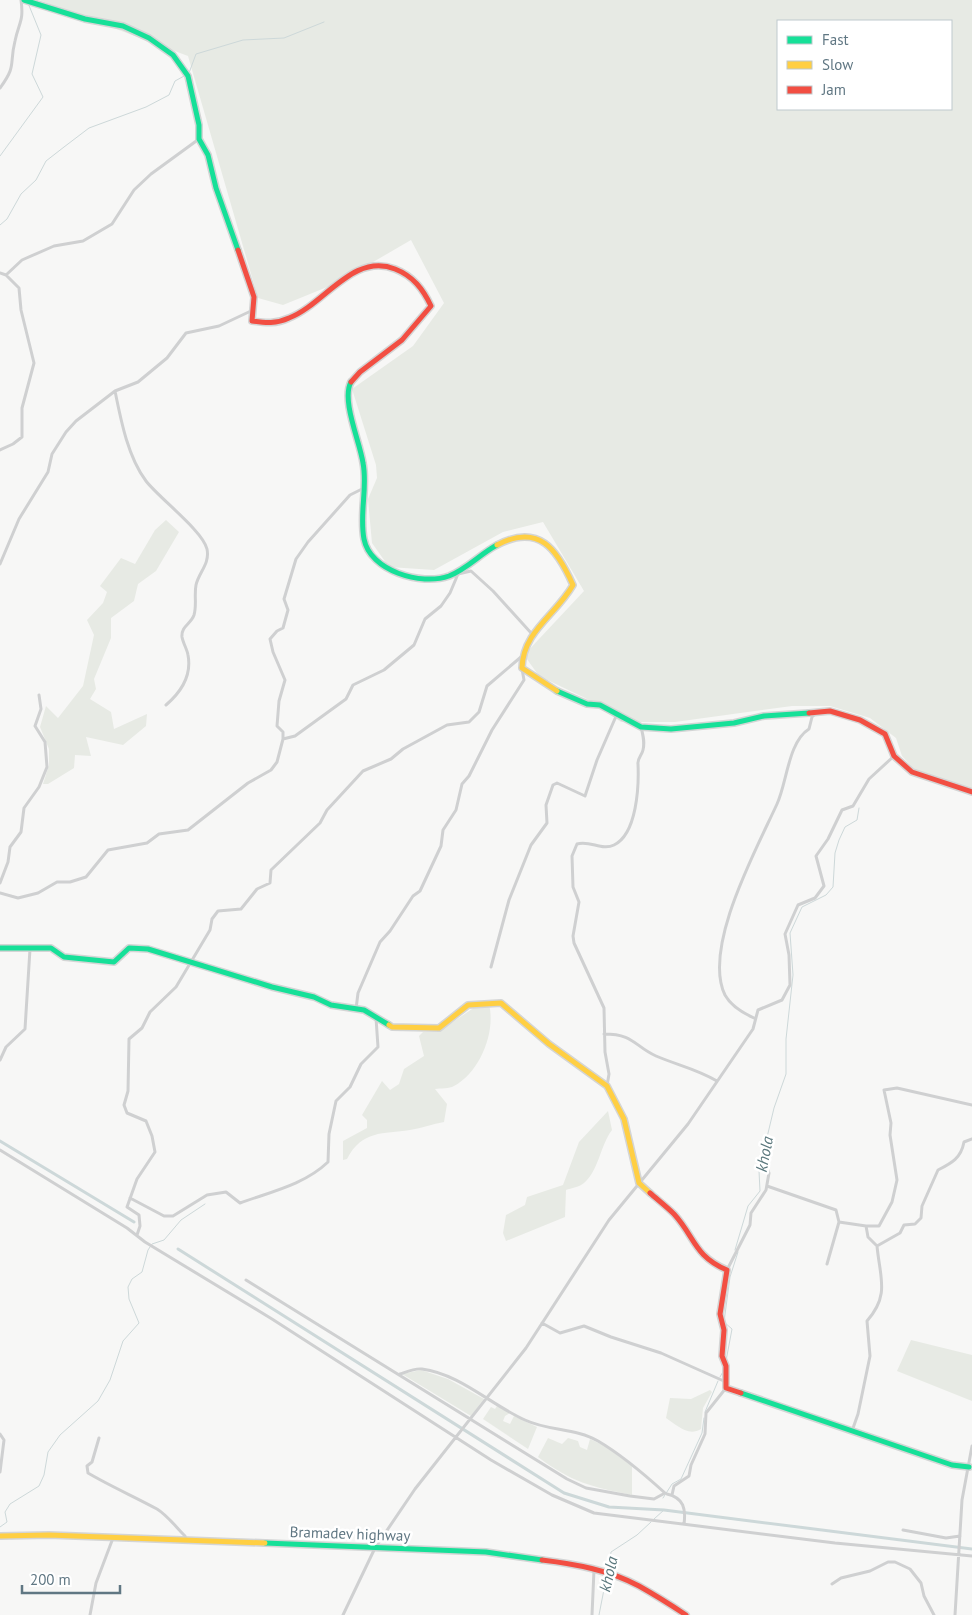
<svg xmlns="http://www.w3.org/2000/svg" width="972" height="1615" viewBox="0 0 972 1615" font-family="'PT Sans',sans-serif">
<style>
.green{fill:#e7eae4;fill-rule:evenodd}
.lines{fill:none;stroke-linecap:round;stroke-linejoin:round}
.stream{stroke:#cdd8d9;stroke-width:1}
.canal{stroke:#cdd8d9;stroke-width:3}
.fast-casing{stroke:#d4d5d5;stroke-width:8}
.slow-casing{stroke:#d4d5d5;stroke-width:8}
.jam-casing{stroke:#d4d5d5;stroke-width:8}
.street{stroke:#cfd0d1;stroke-width:3}
.fast{stroke:#16e098;stroke-width:5}
.slow{stroke:#ffcf43;stroke-width:5}
.jam{stroke:#f24e42;stroke-width:5}
.labels{text-anchor:middle;stroke-width:5;stroke-linejoin:round;paint-order:stroke}
.street-label{font-size:15px;fill:#607783;stroke:#fff}
.water-label{font-size:16px;font-style:italic;fill:#5b787d;stroke:#fff}
</style>
<rect width="100%" height="100%" fill="#f7f7f6"/>
<path class="green" d="M39 0H972V790L923 779 902 756 896 738 870 718 830 706H792L675 722H621L585 698 539 676 524 655 584 591 543 522 503 532 434 570 389 567 372 543 368 499 377 478 376 465 352 389 413 346 444 303 411 240 337 283 283 305 258 298 188 56ZM778 21H951V109H778Z
M166 520 179 532 156 571 138 584 134 601 111 618V638L94 679 96 689 90 699 111 712 114 729 147 714 146 726 123 745 86 737 91 756 75 755 74 768 48 784H43L49 765V749L40 727 46 706 58 718 83 686 94 635 87 620 103 603 107 592 100 586 121 558 135 564 155 530Z
M489 1004C496 1032 480 1072 454 1086 449 1089 441 1088 435 1089L447 1104 444 1122C433 1124 422 1128 410 1130 383 1134 362 1130 347 1159L343 1160V1141L367 1128V1120L362 1115 382 1081 390 1090 399 1084 404 1069 424 1056 419 1036 423 1032H438L478 1005Z
M608 1111 612 1130C600 1146 599 1170 584 1183 580 1187 571 1188 566 1190L565 1217 506 1241 503 1233 506 1215 525 1205 527 1197 563 1185 579 1142Z
M911 1340 972 1355V1401L897 1371Z
M421 1370 448 1379 484 1399 471 1416 402 1374Z
M710 1390 712 1392 703 1408 701 1429C688 1437 677 1425 666 1418L670 1398 691 1399Z
M497 1406 510 1413 505 1416 503 1421 510 1424 514 1416 537 1427 528 1449 483 1419 491 1407 495 1409Z
M548 1438 562 1444 568 1438 578 1441 580 1447 587 1450 590 1439 605 1446 632 1466V1495C592 1487 571 1482 538 1457Z"/>
<g class="lines">
<path class="stream" d="M189 73 196 54 243 40 284 38 324 22
M0 156 43 97 32 74 41 35 28 3
M0 225 7 219 21 194 36 180 46 161 64 147 89 128 146 107 169 95 175 81 186 75
M735 1250 748 1206 760 1191 759 1171 774 1108 786 1074V1039L793 975 790 933 802 907 826 895 833 887 835 853 839 840 845 827 857 820 859 808
M726 1361 732 1329 724 1322 730 1277 738 1252
M720 1377 724 1370
M705 1412 718 1381
M663 1498 672 1484 681 1479 702 1433 704 1418
M654 1519 664 1510
M0 1527 7 1522 5 1512 10 1504 39 1486 44 1475 48 1452 60 1435 98 1401 110 1380 123 1341 139 1323 129 1299 128 1287 132 1279 142 1272 148 1250 152 1244 164 1240 181 1220 205 1204
M608 1570 611 1552 637 1535 651 1522
M599 1615 607 1574"/>
<path class="canal" d="M0 1141 134 1222
M178 1249 564 1493 609 1507 664 1510 972 1549"/>
<g class="fast-casing">
<path id="fast" d="M24 0 85 19 123 26 149 38 173 55 188 76 199 125V139L208 155 216 188 238 250
M351 382C341 400 360 442 363 463 368 488 359 513 364 539 370 571 421 586 449 576 467 569 480 554 497 545
M557 691 587 704 600 705 641 727 671 729 734 723 764 716 809 713
M0 948H51L64 957 114 962 129 948 148 949 272 987 314 997 331 1005 364 1010 389 1025
M741 1393 952 1465 969 1467
M265 1543 486 1552 542 1560"/>
</g>
<g class="slow-casing">
<path id="slow" d="M497 545C539 523 557 549 573 585 556 615 523 631 522 668L557 691
M389 1025 392 1027 439 1028 468 1005 501 1003 549 1044 607 1086 624 1119 639 1183 650 1193
M0 1536 49 1535 265 1543"/>
</g>
<g class="jam-casing">
<path id="jam" d="M238 250 254 297 252 321C266 323 276 324 289 318 324 305 353 252 395 269 413 276 423 289 431 306L402 340 360 372 351 382
M809 713 830 711 860 720 885 734 894 756 912 772 972 792
M650 1193C658 1200 667 1207 674 1214 695 1237 694 1256 727 1270L720 1314 724 1330 722 1356 726 1366V1388L741 1393
M542 1560C575 1564 609 1570 639 1586 655 1595 671 1605 686 1615"/>
</g>
<path class="street" d="M0 88C17 65 9 65 15 41 19 22 24 21 21 0
M0 273 6 275 19 288 21 310 34 363 22 408V437L13 444 0 450
M6 275 22 260 54 246 83 241 112 224 134 190 151 174 199 139
M115 391C121 421 128 457 146 481 159 498 203 531 207 549 210 564 199 572 196 585 194 595 197 605 194 615 191 624 181 626 182 637 183 643 187 649 188 655 192 676 180 693 166 705
M0 564 19 519 48 472 52 454 66 432 76 421 115 391 138 382 167 358 186 333 219 326 253 310
M283 739V732L277 726 279 701 285 680 273 652 270 639 277 631 283 628 288 610 284 599 296 559 308 542 350 495 364 488
M0 883 8 862 10 847 21 832 24 808 39 787 47 767 45 742 35 726 41 709 39 695
M0 893 18 898 38 893 57 882H70L86 877 108 850 147 843 159 834 188 830 248 783 271 770 277 762 283 739 295 736 346 699 353 685 384 670 414 645 425 619 441 606 450 593 458 574 471 571 493 591 532 634
M491 967 509 900 531 845 547 823 546 805 553 785 557 783 585 796 597 760 617 714
M356 1009 358 993 380 942 390 931 413 896 420 891 441 846 443 830 456 810 462 784 469 776 492 730 524 680 522 669
M754 1018C743 1013 731 1006 725 995 702 948 757 848 777 804 787 783 788 742 809 729L812 717 816 713
M604 1034C634 1034 634 1046 656 1056 677 1065 697 1069 717 1081
M0 1060 6 1047 25 1029 30 949
M607 1086 609 1074 605 1052 604 1008 574 943 573 936 579 902 573 887 572 856 577 844C590 840 602 851 614 845 637 834 639 786 638 764 637 759 642 755 643 750 645 742 643 735 641 727
M0 1150 127 1228 145 1242 272 1319 491 1460 552 1495 594 1513 835 1543 972 1556
M767 1186 836 1210 839 1222 866 1226 868 1237 877 1246
M130 1198 164 1216H173L207 1195 226 1192 240 1203C270 1192 304 1185 328 1162L329 1134 336 1101 350 1087 361 1064 378 1047 376 1018
M866 1226H879L892 1202 897 1180 890 1135 891 1123 884 1090 897 1088 972 1105
M137 1235 140 1226 139 1215 127 1207 137 1179 155 1152 152 1136 146 1121 127 1113 124 1105 128 1091 129 1039 142 1028 150 1012 176 987 210 930 212 919 218 911 241 909 257 889 270 883 271 870 320 823 327 810 363 771 391 759 403 749 447 725 469 722 479 712 487 686 521 657
M827 1264 839 1222
M727 1270 750 1225 751 1213 766 1190 769 1173 765 1163 768 1150
M246 1280 567 1479 586 1488 630 1496 654 1499 665 1493C644 1474 622 1455 598 1441 576 1428 548 1431 525 1420 491 1405 460 1374 422 1369 415 1368 406 1372 400 1374
M542 1323 560 1333 584 1326 611 1337 661 1353 726 1382
M852 1431 858 1414 870 1356 867 1321C890 1295 880 1278 877 1246L900 1233 904 1225 915 1224 921 1218 922 1206 938 1170C952 1163 961 1158 964 1142L972 1139
M0 1434 4 1440 0 1472
M99 1438 92 1462 87 1466 88 1473C110 1486 135 1497 157 1509 167 1515 176 1527 185 1536L186 1540
M667 1494C684 1498 686 1509 684 1524
M672 1495 674 1486 689 1476 691 1465 705 1434 706 1413 726 1388
M903 1530 946 1538 960 1536
M832 1584 841 1578 870 1571 888 1562H895L910 1569 921 1583 924 1596 934 1615
M90 1615 96 1583 113 1538
M343 1615 375 1548 415 1489 526 1348 609 1220 688 1124 753 1029 758 1010 782 1000 790 985 789 955 785 934 798 905 815 898 824 886 816 856 828 839 842 810 853 806 869 779 894 756
M592 1615 594 1570
M955 1615 962 1500 972 1446"/>
<use href="#fast" class="fast"/>
<use href="#slow" class="slow"/>
<use href="#jam" class="jam"/>
</g>
<g class="labels">
<g class="street-label">
<text transform="translate(350 1534) rotate(2)" y="5">Bramadev highway</text>
</g>
<g class="water-label">
<text transform="translate(764 1154) rotate(-79)" y="6">khola</text>
<text transform="translate(608 1574) rotate(-77)" y="6">khola</text>
</g>
</g>
<rect x="777" y="20" width="175" height="90" fill="#ffffff" stroke="#bfc9cd"/>
<rect x="787" y="36" width="25" height="8" fill="#16e098" stroke="#bfc9cd"/>
<text x="822" y="45" font-size="15" fill="#607783">Fast</text>
<rect x="787" y="61" width="25" height="8" fill="#ffcf43" stroke="#bfc9cd"/>
<text x="822" y="70" font-size="15" fill="#607783">Slow</text>
<rect x="787" y="86" width="25" height="8" fill="#f24e42" stroke="#bfc9cd"/>
<text x="822" y="95" font-size="15" fill="#607783">Jam</text>
<path d="M22 1585v8h98v-8" fill="none" stroke="#607783" stroke-width="2.5"/>
<text x="30" y="1585" font-size="15" fill="#607783" stroke="#ffffff" stroke-width="4" paint-order="stroke">200 m</text>
</svg>
